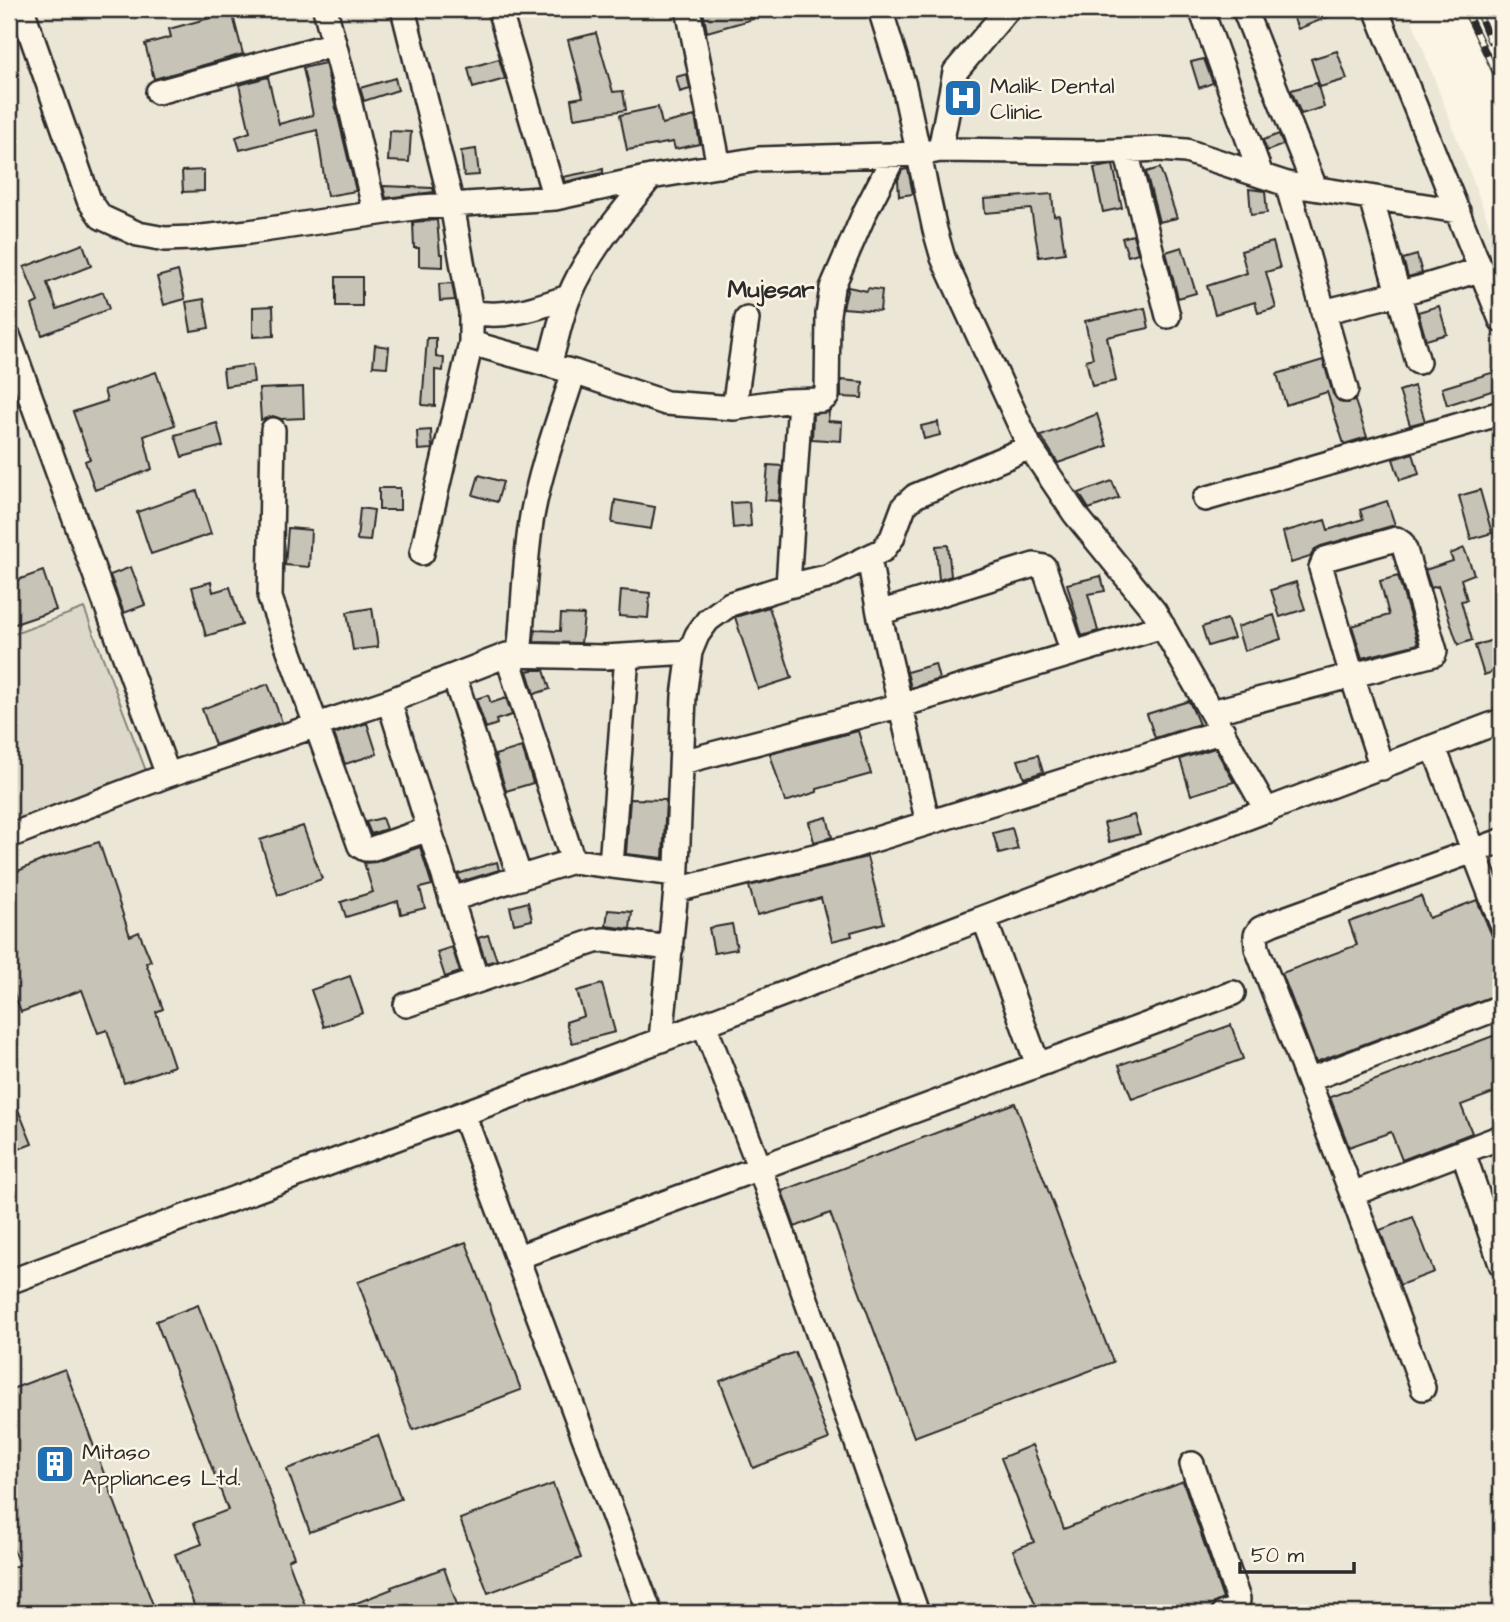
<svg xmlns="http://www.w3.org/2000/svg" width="1510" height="1622" viewBox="0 0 1510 1622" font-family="'Architects Daughter',sans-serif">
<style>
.built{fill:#ece6d7}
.green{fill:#ded8ca;stroke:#84827a;stroke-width:2}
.building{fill:#c8c3b7;stroke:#2b2b2b;stroke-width:2}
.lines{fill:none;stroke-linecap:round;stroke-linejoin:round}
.minor-casing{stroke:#2b2b2b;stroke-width:28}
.minor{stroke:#fcf5e5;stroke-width:23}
.rail-casing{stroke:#2b2b2b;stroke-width:7}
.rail{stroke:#fcf5e5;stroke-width:4.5;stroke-dasharray:13;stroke-linecap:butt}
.labels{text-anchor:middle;stroke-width:5;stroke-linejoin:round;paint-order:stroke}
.poi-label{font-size:23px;fill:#2b2b2b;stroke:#fcf5e5;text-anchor:start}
.neighbourhood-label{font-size:24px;font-weight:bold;fill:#2b2b2b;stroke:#fcf5e5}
</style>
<rect width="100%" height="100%" fill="#fcf5e5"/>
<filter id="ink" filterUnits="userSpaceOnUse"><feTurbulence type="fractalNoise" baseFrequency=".0143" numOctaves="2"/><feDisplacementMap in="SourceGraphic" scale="14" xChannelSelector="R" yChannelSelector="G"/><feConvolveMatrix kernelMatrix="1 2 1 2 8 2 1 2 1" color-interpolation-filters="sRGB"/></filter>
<g filter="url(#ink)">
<path class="built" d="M9 9H1408L1501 255V1613H9Z"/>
<path class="green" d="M84 608 146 771 9 823V636Z"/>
<path class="building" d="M710 9H750L753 19 707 32 703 11Z
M1290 9H1348L1298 29Z
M232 12 243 54 154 79 145 44 171 37 169 29Z
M596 33 613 92 623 91 626 110 574 118 571 99 583 97 568 40Z
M1337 51 1347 79 1320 87 1311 59Z
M499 59 505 79 473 88 468 68Z
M1204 59 1213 83 1199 88 1191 62Z
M325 63 356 191 327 196 317 130 240 150 236 137 250 132 239 85 268 77 279 124 313 115 303 68Z
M687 74 690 89 680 92 676 77Z
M395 78 398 90 364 101 360 88Z
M1317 83 1324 107 1301 114 1291 90Z
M658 107 662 124 695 116 700 144 675 149 673 142 627 150 620 115Z
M390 131 411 132 409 162 388 161Z
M1279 134 1283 145 1267 151 1263 140Z
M476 149 479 175 464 176 461 151Z
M1113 165 1122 208 1103 212 1094 168Z
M1160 168 1177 218 1159 222 1146 172Z
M603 169V173L565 182 563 177Z
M908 169 913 194 899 196 898 180 902 170Z
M204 170V191L183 192 182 171Z
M383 186 433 188 434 192 386 198Z
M1249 189 1265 191 1267 213 1251 215Z
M1052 194 1054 216 1059 215 1065 253 1039 257 1031 209 985 213 984 199Z
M437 220 440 254H443V267L419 266V248H414L413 222Z
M1133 235 1138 253 1128 256 1122 238Z
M1273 242 1280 268 1266 272 1276 308 1258 313 1255 302 1215 314 1207 286 1247 273 1241 251Z
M83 244 91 266 47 283 57 309 103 292 109 309 42 335 32 305 38 302 24 267Z
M1182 247 1196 293 1178 298 1166 252Z
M1417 255 1422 273 1408 277 1403 259Z
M178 271 185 299 164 305 157 277Z
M336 277H362V306H336Z
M452 283 455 300 440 301 439 284Z
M848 287 867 291 868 288 882 290 880 311 843 308Z
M204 299 209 328 191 331 186 302Z
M273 306 274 336 253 337V307Z
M1439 306 1447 334 1426 340 1418 312Z
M1145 308 1149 328 1107 337 1116 381 1092 386 1086 360 1093 358 1085 321Z
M427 338H436V357L444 358 443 371 435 370V406L422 405Z
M375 345 389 347 387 367 373 366Z
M1323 360 1333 394 1342 403 1355 401 1367 437 1344 444 1327 392 1286 405 1277 374Z
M252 365 254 382 225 386 223 369Z
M1501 370V388L1447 405 1442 388Z
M156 372 175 425 144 436 152 469 95 490 85 461 90 459 73 412 107 401 104 390Z
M841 380 863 382 862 398 841 397Z
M1414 386 1425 421 1410 425 1399 391Z
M303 387 304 418 281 419 273 416 261 420 259 389Z
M829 412 828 421 842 422 841 441 812 439 813 414Z
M1097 414 1107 446 1058 463 1041 436Z
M938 422 940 435 924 439 921 426Z
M217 423 223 446 182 457 175 435Z
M431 430 432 449 418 450 417 431Z
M1413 453 1419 474 1400 480 1393 459Z
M768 465 782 466 779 501 765 500Z
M479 475 503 482 497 502 473 495Z
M1112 481 1119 498 1089 509 1079 493Z
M379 488H400V510H379Z
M1480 490 1492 533 1471 539 1459 496Z
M197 491 211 534 151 554 137 512Z
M615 500 655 507 651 529 612 523Z
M1387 501 1395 525 1321 546 1315 549 1310 557 1291 563 1283 532 1325 520 1328 530 1363 519 1360 510Z
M749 502 751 526 733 528 731 503Z
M360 508 374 510 370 541 357 540Z
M288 528 311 530 309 567 285 565Z
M948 545 951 576 939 580 936 546Z
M1464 548 1474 574 1461 579 1467 600 1461 601 1472 640 1458 645 1438 586 1431 588 1425 570 1453 561 1450 554Z
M131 567 145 605 124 613 110 575Z
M43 571 56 610 9 626V583Z
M1101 576 1105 591 1088 594 1098 631 1082 636 1067 584Z
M1398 576 1418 644 1362 658 1352 626 1389 615 1380 581Z
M211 582 213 592 230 587 242 625 206 636 192 587Z
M1296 582 1305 609 1280 617 1271 590Z
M621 590 650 593 648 618 619 616Z
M769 607 792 678 758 689 735 617Z
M372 608 378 647 353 650 347 612Z
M561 614 584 615 581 643 534 642 535 630 560 631Z
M1274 615 1281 639 1244 651 1237 627Z
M1227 619 1234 638 1208 646 1202 627Z
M1501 637V669L1484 675 1475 646Z
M935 664 939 679 911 688 907 672Z
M532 670H544L550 689 534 694 527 671Z
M268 684 282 722 215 745 202 709Z
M488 695 491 703 506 698 512 715 496 720 497 724 486 728 476 699Z
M1189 701 1199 724 1155 738 1147 714Z
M367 723 377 754 345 764 334 734Z
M858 731 871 774 817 789V792L785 802 770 754Z
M522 747 533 783 506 791 495 755Z
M1215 748 1234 782 1191 795 1180 759Z
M1038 755 1043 772 1024 778 1018 760Z
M630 799 666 800 663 858 626 854Z
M1134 815 1140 834 1109 842 1104 823Z
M827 817 832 837 814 842 809 822Z
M382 818 386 829 371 834 366 822Z
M303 826 322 879 278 895 260 840Z
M1012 828 1018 849 999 854 993 833Z
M99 842 130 936 139 932 151 961 146 963 163 1009 156 1012 174 1066 124 1083 107 1030 98 1033 82 990 21 1012 9 979V875L45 859Z
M420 847 432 885 420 888 425 908 401 914 398 901 346 917 341 902 373 892 364 863 376 862Z
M867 857 884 923 851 932 852 936 832 941 821 898 757 915 749 886Z
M497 862 499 870 460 882 458 874Z
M1421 896 1429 918 1477 900 1501 957V993L1316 1062 1282 973 1357 945 1349 922Z
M528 902 532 920 514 924 510 907Z
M608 910 632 912 630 929 606 926Z
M732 924 737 949 714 953 709 928Z
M488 935 497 960 486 963 478 938Z
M452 947 460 972 445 977 437 952Z
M350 976 363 1013 324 1027 311 990Z
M602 984 615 1032 572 1043 566 1022 584 1016 577 991Z
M1231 1025 1243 1059 1132 1099 1119 1065Z
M1501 1033V1090L1461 1105 1472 1133 1402 1160 1391 1132 1349 1147 1330 1097Z
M9 1087 32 1144 9 1153Z
M1015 1103 1113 1362 914 1437 830 1213 795 1227 782 1191Z
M1413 1217 1434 1272 1400 1285 1380 1230Z
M466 1242 521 1390 413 1430 358 1282Z
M198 1305 294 1557 288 1560 308 1613H197L175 1554 202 1544 194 1523 228 1510 156 1321Z
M795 1352 829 1439 753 1468 720 1381Z
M65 1369 156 1613H9V1568L19 1565 9 1538V1390Z
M378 1435 401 1499 310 1532 287 1469Z
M1032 1445 1064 1529 1183 1481 1223 1599 1214 1603 1210 1612 1207 1613H1039L1013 1550 1034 1542 1001 1458Z
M553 1484 581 1558 488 1593 460 1519Z
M444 1568 460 1613H331L392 1589 391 1587Z"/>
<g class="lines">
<g class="minor-casing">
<path id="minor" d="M22 9 89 200 101 217 138 234 165 239 192 238 249 232 420 207 555 198 651 177 759 159 920 154 940 150 1095 152 1159 149 1186 151 1287 184 1458 211
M325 9 349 100 375 212
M403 9 452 205 471 312V343L422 553
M499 9 555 198
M688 9 719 166
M880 9 904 86 935 230 943 258 1030 447 1075 514 1154 611 1267 811
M1201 9 1261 175
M1244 9 1315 188
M1376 9 1501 320
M158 92 334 44
M940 150 955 72 1008 9
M1126 151 1168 316
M1287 184 1346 390
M1371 198 1418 362
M471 312C506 319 536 308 568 297
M1323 312 1420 288 1482 269
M9 338 168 775
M471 343 574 372 666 403 734 408 786 401 822 400 827 396 828 314 832 288 865 212 895 154
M549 365C556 343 560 318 569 297 588 251 620 215 651 177
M734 408 747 319
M273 430 270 598 360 846 365 849H371L429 829
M1205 499 1501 413
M869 558 879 613 928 823
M788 586 800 401
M879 613 1034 565 1044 567 1073 653
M519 655C524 609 524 562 532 516 541 467 559 419 574 372
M454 676 520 878
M389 701 477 981
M1212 712 1434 654 1435 651 1405 550 1402 543 1396 539 1325 559 1321 568 1352 676 1382 768
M1434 748 1501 922
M682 762 902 705 1163 626
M9 836 168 775 389 701 507 655
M573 861 507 655 605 657 690 652
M611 865 627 656
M676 890 851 847 1223 731
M452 899 573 861 676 874
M984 918 1038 1065
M406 1005 595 941 604 940 671 948
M704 1024 760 1169 917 1613
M661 1039 676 890 684 696 690 652 697 635 708 620 730 604 788 586 827 577 883 550 892 538 904 506 915 496 1030 447
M1308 1080 1501 1007
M463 1114 650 1613
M1463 1152 1501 1264
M1352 1194 1501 1137
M518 1257 1233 993
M9 1282 704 1024 1501 721
M1423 1388 1352 1194 1257 948 1256 935 1260 929 1273 923 1501 841
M1192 1464 1238 1599 1237 1609 1224 1613"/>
</g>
<use href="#minor" class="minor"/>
<g class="rail-casing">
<path id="rail" d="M1465 9 1501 84
M1477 9 1490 41"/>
</g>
<use href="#rail" class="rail"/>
</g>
</g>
<defs>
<g id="hospital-square" transform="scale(2.0125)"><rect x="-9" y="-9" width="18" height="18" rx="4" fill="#1f6fb2" stroke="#fcf5e5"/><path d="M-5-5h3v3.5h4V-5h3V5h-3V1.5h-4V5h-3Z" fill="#fff"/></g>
<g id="building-square" transform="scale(2.0125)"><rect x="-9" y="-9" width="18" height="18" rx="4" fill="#1f6fb2" stroke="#fcf5e5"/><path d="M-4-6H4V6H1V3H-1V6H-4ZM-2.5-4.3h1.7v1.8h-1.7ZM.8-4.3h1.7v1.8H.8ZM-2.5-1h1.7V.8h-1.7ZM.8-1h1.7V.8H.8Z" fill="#fff"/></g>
</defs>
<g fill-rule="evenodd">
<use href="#hospital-square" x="963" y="98"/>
<use href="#building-square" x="55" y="1464"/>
</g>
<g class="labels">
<g class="poi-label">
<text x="990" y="93">Malik Dental<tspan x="990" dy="26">Clinic</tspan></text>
<text x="82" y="1459">Mitaso<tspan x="82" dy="26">Appliances Ltd.</tspan></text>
</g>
<g class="neighbourhood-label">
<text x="771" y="297">Mujesar</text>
</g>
</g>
<rect width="1510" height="1622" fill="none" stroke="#fcf5e5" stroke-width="35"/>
<rect x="18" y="18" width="1475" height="1587" fill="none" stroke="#2b2b2b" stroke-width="2.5" filter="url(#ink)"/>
<path d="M1240 1562v10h114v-10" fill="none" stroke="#2b2b2b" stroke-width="3.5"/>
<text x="1251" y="1562" font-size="21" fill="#2b2b2b" stroke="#fcf5e5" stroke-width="5" paint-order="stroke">50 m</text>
</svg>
